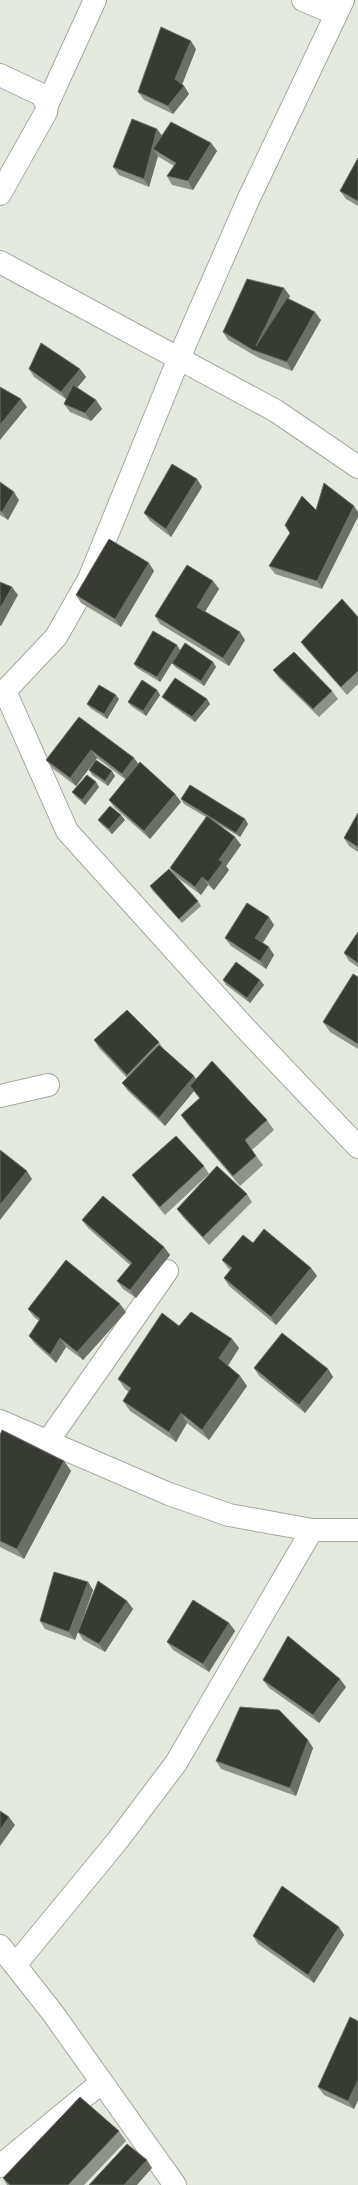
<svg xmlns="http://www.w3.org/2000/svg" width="358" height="2185" viewBox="0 0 358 2185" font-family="'Varela Round',sans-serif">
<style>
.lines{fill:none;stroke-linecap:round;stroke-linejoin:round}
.minor-casing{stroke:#a4a99f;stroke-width:24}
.minor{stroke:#fff;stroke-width:22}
.wall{fill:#8e9289}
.shaded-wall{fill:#6b6f67}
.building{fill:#373b33;stroke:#6b6f67}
</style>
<rect width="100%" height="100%" fill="#e4e9df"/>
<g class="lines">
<g class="minor-casing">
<path id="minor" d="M303 0 336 14
M343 0 249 198 179 358 89 579 56 637 5 691 67 831 245 1028 358 1147
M0 75 42 95 47 105 46 112 0 194
M47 105 95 0
M0 262 276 411 358 467
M0 1096 48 1085
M0 1421 169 1494 229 1515 312 1530H358
M48 1441 167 1271
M0 1946 52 2012 175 2185
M16 1964 118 1840 176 1763 312 1530
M0 2166 102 2082"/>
</g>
<use href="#minor" class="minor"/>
</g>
<path class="wall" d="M196 49 182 85 184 86 189 94 173 114 144 100 138 92Z
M157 129 162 136 211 143 217 151 193 190 172 185 167 176 174 166 159 157 158 156 149 187 119 175 113 167Z
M358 158V206L346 199 340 191Z
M290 296 288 299 321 320 292 371 259 358 228 340 223 332Z
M29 369H80L86 377 77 388 96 400 102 409 91 421 70 412 64 404 66 399 34 377Z
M197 479 202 487 171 537 150 521 144 513Z
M0 482 19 500 8 520 0 515Z
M290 533 322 589 275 574 269 566Z
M154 571 121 627 81 603 76 595Z
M213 581 219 589 205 611 245 640 229 666 160 624 155 616Z
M358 617V684L347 695 307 650 301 642Z
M177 645 180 650 213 662 216 667 204 686 175 667 172 663 160 682 137 668 134 664Z
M273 670 332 691 338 699 319 717 279 678Z
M157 690 160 695 146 716 131 706 128 702Z
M162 697 207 699 210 704 195 722 166 701Z
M119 699 107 719 90 708 87 704Z
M79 717 134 758 138 764 175 794 181 802 150 839 115 808 109 800 126 780 97 758 76 786 52 768 46 760Z
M89 770 115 776 108 786 92 775Z
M99 787 85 805 76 797 72 792Z
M181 799 245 819 248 824 240 837 218 824 235 837 241 845 226 866 229 870 214 890 208 885 201 895 175 876 170 868 206 817 184 804Z
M358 813V852L349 846 344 838Z
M121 815 125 820 112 834 102 825 98 820Z
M150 886 198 901 201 906 182 923 153 891Z
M274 925 263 943 274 955 266 969 231 946 225 938Z
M358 932V967L349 961 344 953Z
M358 977V1049L330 1032 323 1022Z
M223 980H260L264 985 250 1003 226 985Z
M94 1040 159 1042 164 1050 194 1076 196 1079 267 1120 274 1130 252 1150 263 1165 240 1186 188 1125 181 1115 199 1098 194 1091 165 1126 128 1091 122 1083 127 1078 99 1048Z
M204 1166 209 1174 165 1215 138 1183 132 1175Z
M247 1194 252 1202 209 1245 183 1217 177 1209Z
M82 1220 164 1247 170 1255 136 1298 123 1289 117 1281 130 1265 88 1228Z
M222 1260 311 1268 317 1276 276 1325 229 1286 224 1278 230 1270 228 1268Z
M28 1309 126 1312 83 1360 66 1347 56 1363 35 1344 29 1336 39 1321 34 1317Z
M179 1326 232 1339 239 1348 228 1366 240 1376 247 1386 209 1440 187 1423 176 1442 130 1411 123 1401 129 1392 125 1389 118 1379Z
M254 1368 328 1369 333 1377 305 1413 259 1376Z
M0 1435 64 1461 71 1471 24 1559 0 1547Z
M88 1582 93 1590 75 1640 45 1629 40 1621Z
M127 1601 133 1609 105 1652 83 1640 78 1632Z
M229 1623 235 1631 209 1672 173 1650 167 1642Z
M263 1680 346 1687 319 1723 269 1688Z
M308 1740 313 1748 296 1796 221 1769 216 1761Z
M339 1927 344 1935 314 1983 258 1944 253 1936Z
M358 2021V2100L354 2109 324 2095 318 2087Z
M119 2131 126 2141 84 2185H7L3 2178Z"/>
<path class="shaded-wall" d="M191 41 196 49 181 87 175 79Z
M184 86 189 94 173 114 168 106Z
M157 129 163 137 153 149 158 156 149 187 144 179Z
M211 143 217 151 193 190 188 181Z
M284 288 290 296 261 354 256 346Z
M315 312 321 320 292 371 287 362Z
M80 369 86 377 67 400 61 392Z
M21 399 27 407 0 440V425Z
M96 400 102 409 91 421 85 413Z
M197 479 202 487 171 537 166 529Z
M14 492 19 500 8 520 2 512Z
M354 506 358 512V517L322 589 317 581Z
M149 563 154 571 121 627 115 619Z
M213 581 219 589 203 615 197 607Z
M12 587 18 595 1 626 0 625V609Z
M240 632 245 640 229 666 223 658Z
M177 645 180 650 160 682 157 677Z
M213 662 216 667 204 686 201 681Z
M157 690 160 695 146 716 143 711Z
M116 695 119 699 107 719 104 714Z
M207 699 210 704 195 722 192 717Z
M91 750 97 758 76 786 70 778Z
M134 758 140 766 128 782 122 774Z
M112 771 115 776 108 786 105 781Z
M96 782 99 787 85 805 82 800Z
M175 794 181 802 150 839 144 831Z
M121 815 125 820 112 834 109 829Z
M245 819 248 824 240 837 236 833Z
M235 837 241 845 226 866 229 870 214 890 208 882 219 860Z
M202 877 208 885 201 895 195 887Z
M269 917 274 925 260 946 255 938Z
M269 947 274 955 266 969 260 961Z
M260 980 264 985 250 1003 247 998Z
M194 1076 200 1085 190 1086 194 1091 165 1126 159 1118Z
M27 1171 32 1179 0 1220V1205Z
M164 1247 170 1255 136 1298 130 1290Z
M311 1268 317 1276 276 1325 271 1317Z
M120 1304 126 1312 83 1360 77 1352Z
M60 1338 66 1347 56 1363 50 1355Z
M232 1339 239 1348 226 1368 219 1358Z
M328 1369 333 1377 305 1413 299 1405Z
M240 1376 247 1386 209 1440 202 1430Z
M181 1413 187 1423 176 1442 169 1432Z
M64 1461 71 1471 24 1559 17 1549Z
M88 1582 93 1590 75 1640 69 1632Z
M127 1601 133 1609 105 1652 99 1644Z
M229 1623 235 1631 209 1672 203 1664Z
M340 1679 346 1687 319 1723 313 1715Z
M308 1740 313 1748 296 1796 290 1788Z
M9 1817 15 1825 0 1846V1830Z
M339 1927 344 1935 314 1983 308 1975Z
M358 2080V2100L354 2109 348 2101Z
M147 2160 152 2168 137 2185H124Z"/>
<path class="building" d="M161 27 191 41 175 79 184 86 168 106 138 92Z
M132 119 157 129 144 179 113 167Z
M171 122 211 143 188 181 167 176 176 163 153 149Z
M358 158V201L340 191Z
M247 279 284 288 256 346 287 298 315 312 287 362 253 350 223 332Z
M41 343 80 369 61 392 29 369Z
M73 385 96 400 85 413 64 404Z
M0 387 21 399 0 425Z
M172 464 197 479 166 529 144 513Z
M0 482 14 492 2 512 0 511Z
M324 483 354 506 317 581 269 566 290 533 285 525 302 496 316 510Z
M109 539 149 563 115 619 76 595Z
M187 565 213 581 197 607 240 632 223 658 155 616Z
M0 582 12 587 0 609Z
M342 599 358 617V671L341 687 301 642Z
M153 631 177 645 157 677 134 664Z
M185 643 213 662 201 681 172 663Z
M294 652 332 691 313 709 273 670Z
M175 678 207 699 192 717 162 697Z
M142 680 157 690 143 711 128 702Z
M99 685 116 695 104 714 87 704Z
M79 717 134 758 122 774 91 750 70 778 46 760Z
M96 760 112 771 105 781 89 770Z
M140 762 175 794 144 831 109 800Z
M87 775 96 782 82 800 72 792Z
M190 785 245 819 236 833 181 799Z
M110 806 121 815 109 829 98 820Z
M358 813V847L344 838Z
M207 816 235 837 219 860 223 862 208 882 202 877 195 887 170 868Z
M169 869 198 901 179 919 150 886Z
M247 903 269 917 255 938 269 947 260 961 225 938Z
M358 932V963L344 953Z
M236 962 260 980 247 998 223 980Z
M353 974 358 977V1044L323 1022Z
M127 1010 159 1042 127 1075 94 1040Z
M159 1045 194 1076 159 1118 122 1083Z
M212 1061 267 1120 245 1140 256 1156 233 1176 181 1115 200 1098 190 1086Z
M176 1136 204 1166 160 1207 132 1175Z
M0 1150 27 1171 0 1205Z
M217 1166 247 1194 203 1237 177 1209Z
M103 1196 164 1247 130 1290 117 1281 132 1263 82 1220Z
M264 1229 311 1268 271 1317 224 1278 232 1268 222 1260 243 1235 253 1243Z
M66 1260 120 1304 77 1352 60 1338 50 1355 29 1336 40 1319 28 1309Z
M191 1312 232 1339 219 1358 240 1376 202 1430 181 1413 169 1432 123 1401 131 1388 118 1379 162 1313 179 1326Z
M282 1333 328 1369 299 1405 254 1368Z
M2 1430 64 1461 17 1549 0 1541V1435Z
M54 1572 88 1582 69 1632 40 1621Z
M98 1581 127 1601 99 1644 78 1632Z
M193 1600 229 1623 203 1664 167 1642Z
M288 1636 340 1679 313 1715 263 1680Z
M240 1707 279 1710 308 1740 290 1788 216 1761Z
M0 1811 9 1817 0 1830Z
M282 1886 339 1927 308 1975 253 1936Z
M350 2017 358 2021V2080L348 2101 318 2087Z
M80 2097 119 2131 68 2185H10L3 2178Z
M127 2144 147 2160 124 2185H89Z"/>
</svg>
